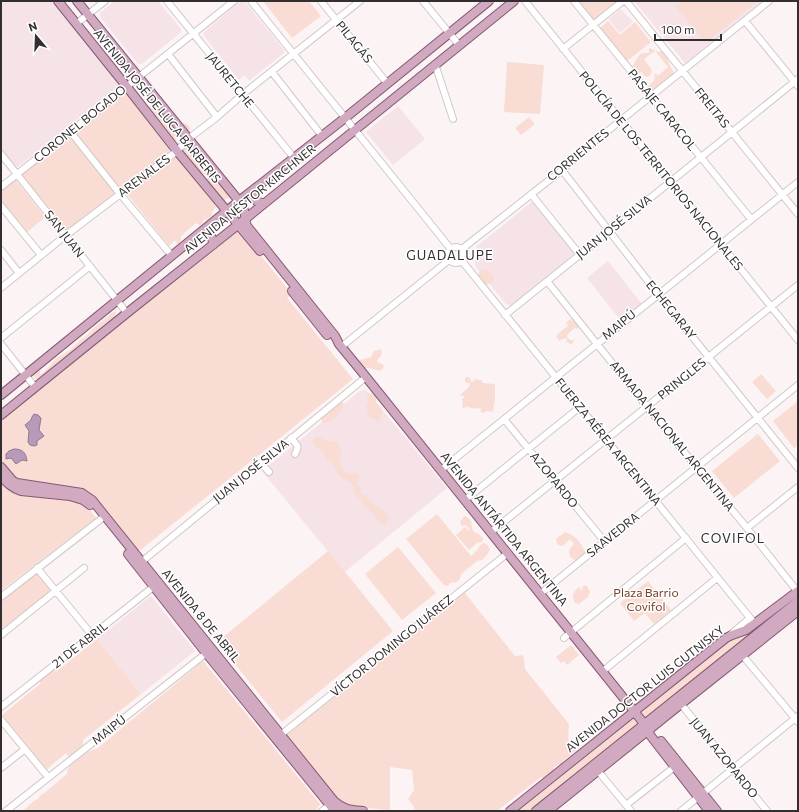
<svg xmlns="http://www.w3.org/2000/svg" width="799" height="812" viewBox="0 0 799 812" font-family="Commissioner,sans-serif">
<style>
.built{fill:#f5e3e7}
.green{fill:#f9dcd3}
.water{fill:#b899b8;stroke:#90798f}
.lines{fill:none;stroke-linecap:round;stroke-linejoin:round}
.minor-casing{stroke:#d0c8c9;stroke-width:8}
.major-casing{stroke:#865972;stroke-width:10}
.minor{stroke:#fff;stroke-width:6}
.major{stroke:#d1a9c0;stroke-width:8}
.labels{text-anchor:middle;stroke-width:3;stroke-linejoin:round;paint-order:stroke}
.street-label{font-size:12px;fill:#332f30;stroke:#fff}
.park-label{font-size:12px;fill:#783e2a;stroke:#fff}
.neighbourhood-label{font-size:13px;letter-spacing:1px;fill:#332f30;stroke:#fff}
</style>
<rect width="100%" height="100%" fill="#fcf3f4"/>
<path class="built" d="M1 1H55L120 85 18 167H14L1 151Z
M114 1H158L181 29V32L142 64H138L100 17V13Z
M241 1 246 3 284 50V53L249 81 245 75 239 80 203 35 204 32Z
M634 1H762L685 63Z
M621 9 633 22 620 33 608 19Z
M398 106 425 139 393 165 366 132Z
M533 201 575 253 512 306 506 304 475 266 476 247Z
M608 261 642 304 621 321 587 278Z
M366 390 447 488 345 572 262 471 360 391Z
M151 596 195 651 141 694 97 639Z"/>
<path class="green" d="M263 1H309L321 16 292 38Z
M575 1H621L593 23Z
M682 1H758L705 43 675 6Z
M608 21 620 35 635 22 651 42 626 62 599 29Z
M650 48 658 52 662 51 665 52 670 66 673 71V75L652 94 646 88 651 83 654 81 655 74V73L658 76 668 67 655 51 644 59 652 70 650 75 647 77 643 75 642 72 631 76 628 71 633 65 639 55 643 53H649V49Z
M507 62 544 65 540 114 504 112Z
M121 93 127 94 139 109 141 108 142 110 141 112 169 147V152L122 189H120L76 137V130Z
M153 98 167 118 168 121 181 126 184 123 187 124 190 128 189 132 182 134 174 142 148 111Z
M529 117 535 124 521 135 515 128Z
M68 137H73L116 193 67 233 18 175Z
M189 143 215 172 211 176 213 179 216 180 217 184 221 183 231 194 230 197 226 199 224 203 206 180 211 176 206 174H201L181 157 182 147Z
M175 156 191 176 192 175 207 191 205 193 209 198 211 197 216 203 214 205 216 207 214 209 213 211 212 212V215L208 219 205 220 204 218 203 223 200 225 196 223 181 236V238L180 243 177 244 175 240 169 246 127 194Z
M15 179 45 217 25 234 1 204V190Z
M238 229 253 246 292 294 287 298 353 379 138 552 90 492 19 481 8 470 1 462V420L82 355 189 270 188 269Z
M483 269 489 270 490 273 494 276V280L489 284 484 285 481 281V278L478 276 480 270Z
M115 311 116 313 113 319 105 324 89 340 83 343 73 353 62 359 42 379C36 380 35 378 32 374L38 370 40 371V374H42L57 358 69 351 77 343 86 336 97 325Z
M571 319 576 323V325H578V329L575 328C573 329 569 333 567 335V337L570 340H574L572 344H570L566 341 567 339 565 338 559 341 556 336C557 334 565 328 568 326L566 323 569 320Z
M381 349 382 354 377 361V362L380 363 383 365 384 367 380 371 369 368H362L359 364 360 360 371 357 374 351Z
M761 374 776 391 767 399 752 382Z
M467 377 470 378 471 382H473L475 379 479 380H481L483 382 482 383 495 384V402L494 403 493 412 487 411 483 413 480 411 482 409 477 408 475 409 473 408 467 407V406L464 408 462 407 463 403 462 399 465 397 464 396H461V394C464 390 469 390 470 383H468L465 382V378Z
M370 393 375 394 376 395V402L382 409 381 419 378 423 373 418H370C365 413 366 406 369 401L367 398V395Z
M798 401V445L794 448 773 421Z
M339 402 344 403C342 412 338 412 334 420 330 421 326 423 322 423L321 417 332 409 333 407Z
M758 434 780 461 734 498 712 471Z
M317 436C325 441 329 441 338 442L341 451 339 461 342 465V469L348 473 358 474 359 478 356 483 361 488 360 493C362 495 365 495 367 497 371 500 370 503 376 505 379 510 387 512 389 518L385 524H381L377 521 373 513 364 506 362 502 356 496 352 484 339 476 331 462 325 459 324 452 321 451 319 448 316 447 315 444 312 441 314 438Z
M1 480 70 499 87 506 96 518 1 591Z
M437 514 471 556C476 553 478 547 483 543 487 543 489 547 490 550L486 556 482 560 477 561 461 574 460 579 457 582 450 583 448 586 443 585 442 582H441L406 539Z
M464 516C474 519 470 525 474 532L479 534 483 538V540L480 543 478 542 469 550 456 535 465 527 470 532 468 527 465 525 462 526 460 522Z
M565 532C576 535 582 544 586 554 584 556 581 560 578 560 572 561 567 554 570 549 571 547 573 546 574 544L570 539 565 544 562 546 557 544 556 539Z
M398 547 436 593 402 620 365 574Z
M328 551 393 631 282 722 217 642Z
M37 572 53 591 1 632V601Z
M648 581 671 610 654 624 645 613 634 621 620 603Z
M586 585 590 591 588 597 579 604 575 603C571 596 573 592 579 587L581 590 583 589 582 587Z
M464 592 515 656 522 655 524 659 525 669 569 724 568 739 577 750 563 761 564 764 561 768 559 766V764L553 768 556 771 545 780 541 777 497 811H415C414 805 411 803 408 799L414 790 412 770 390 767V810L342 806 286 735 333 698Z
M798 593V608L546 811H515L727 641Z
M97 639 141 694 83 740C85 749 77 752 71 757H69L66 753 46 770 2 715 40 684V680L43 679 44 675 52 671H57Z
M571 645 579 655 567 665 564 661 561 663 556 657Z
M203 661 320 804 316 810 23 811C28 806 33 801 39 798V796L43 794 67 774C68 759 86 752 98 748Z"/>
<path class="water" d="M34 414 38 415 41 418 39 430 44 436 37 441V445L34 446 30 445 28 442 29 431 25 425 31 420 32 417Z
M14 449C23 449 26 453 27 461L22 460 16 464 11 458 6 459V454L9 451Z"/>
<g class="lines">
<g class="minor-casing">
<path id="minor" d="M167 1 294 158
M251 1 450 248
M321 1 387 83
M423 1 459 45
M525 1 798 340
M574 1 751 219
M626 1 798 214
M745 21 798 86
M76 24 105 1
M563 49 623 1
M168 54 217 117
M435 64 453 119
M272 72 322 136
M70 131 120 194 172 256
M1 154 127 313
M562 170 658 294 798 468
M1 187 234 1
M531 194 580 255
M1 206 41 255
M448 255a8 8 0 1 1 16 0a8 8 0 1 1-16 0Z
M462 249 562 170 589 146 769 1
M1 250 19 273
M462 261 755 624
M547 281 647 407 747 528 797 591
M1 288 65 236 177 151 188 139 217 117 242 95 360 1
M505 315 798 79
M1 338 89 267
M1 344 35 387
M341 347 449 260
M504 419 605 542
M291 438C297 445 300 446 295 454
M261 463 269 472
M441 470 798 182
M465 500 580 407
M747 528 798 487
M491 532 798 285
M139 564 366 377
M37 568 92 635
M540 594 798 385
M1 597 105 516
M731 634 750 618
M1 635 84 568
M564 638 686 538
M743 656 798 722
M603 671 717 578
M681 704 767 811
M1 707 157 584
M1 720 48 777
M278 737 508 553
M1 768 25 749
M598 771 631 811
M626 805 677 765
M6 811 209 651
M322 811 332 803
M681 811 798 716"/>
</g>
<g class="major-casing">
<path id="major" d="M58 1 127 87 177 151 260 251
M77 1 239 201C242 206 245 210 245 215 245 219 245 221 247 226L335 336 339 344 362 372 630 706 649 730 650 735 709 811
M254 189C252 198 256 204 265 203
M201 232C210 231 213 237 213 245
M292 291 327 335
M1 395 239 201 345 118 489 1
M1 415 127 313 244 220 514 1
M1 467 13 481 17 483 82 493 92 500 334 801C344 810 351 810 363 811
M1 476C7 483 12 488 21 491L70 496 83 500 90 505
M128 554 206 653 333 809 336 811
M661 741 717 811
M510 811 726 638 732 635 746 630 798 591
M536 811 798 601
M548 811 681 704 798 611"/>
</g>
<use href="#minor" class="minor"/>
<use href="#major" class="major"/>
</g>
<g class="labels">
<g class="street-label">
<text transform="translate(354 42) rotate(51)" y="4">PILAGÁS</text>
<text transform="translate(230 80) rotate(51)" y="4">JAURETCHE</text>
<text transform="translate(157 106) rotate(51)" y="4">AVENIDA JOSÉ DE LUCA BARBERIS</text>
<text transform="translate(712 108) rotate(51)" y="4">FREITAS</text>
<text transform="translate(662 110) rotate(51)" y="4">PASAJE CARACOL</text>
<text transform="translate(80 124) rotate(-39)" y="4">CORONEL BOGADO</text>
<text transform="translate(578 155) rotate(-39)" y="4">CORRIENTES</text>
<text transform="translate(661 171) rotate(51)" y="4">POLICÍA DE LOS TERRITORIOS NACIONALES</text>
<text transform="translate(144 176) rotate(-37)" y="4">ARENALES</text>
<text transform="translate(250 199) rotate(-39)" y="4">AVENIDA NÉSTOR KIRCHNER</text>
<text transform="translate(614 227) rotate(-39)" y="4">JUAN JOSÉ SILVA</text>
<text transform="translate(64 234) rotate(52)" y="4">SAN JUAN</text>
<text transform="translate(671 310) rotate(51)" y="4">ECHEGARAY</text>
<text transform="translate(619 325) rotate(-39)" y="4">MAIPÚ</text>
<text transform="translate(682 379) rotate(-39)" y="4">PRINGLES</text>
<text transform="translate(672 436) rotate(51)" y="4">ARMADA NACIONAL ARGENTINA</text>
<text transform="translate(608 442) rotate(51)" y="4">FUERZA AÉREA ARGENTINA</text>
<text transform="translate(251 471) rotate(-39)" y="4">JUAN JOSÉ SILVA</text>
<text transform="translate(554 480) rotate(51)" y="4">AZOPARDO</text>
<text transform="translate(504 529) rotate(51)" y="4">AVENIDA ANTÁRTIDA ARGENTINA</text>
<text transform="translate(613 535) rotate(-39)" y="4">SAAVEDRA</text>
<text transform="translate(201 616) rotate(51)" y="4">AVENIDA 8 DE ABRIL</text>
<text transform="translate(80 645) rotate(-38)" y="4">21 DE ABRIL</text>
<text transform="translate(392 646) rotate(-39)" y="4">VÍCTOR DOMINGO JUÁREZ</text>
<text transform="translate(645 689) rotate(-38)" y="4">AVENIDA DOCTOR LUIS GUTNISKY</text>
<text transform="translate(109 730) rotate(-38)" y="4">MAIPÚ</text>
<text transform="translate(724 758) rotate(51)" y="4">JUAN AZOPARDO</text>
</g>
<g class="park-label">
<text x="646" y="597">Plaza Barrio<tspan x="646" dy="14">Covifol</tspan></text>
</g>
<g class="neighbourhood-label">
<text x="450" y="260">GUADALUPE</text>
<text x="733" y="543">COVIFOL</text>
</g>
</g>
<rect width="799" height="812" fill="none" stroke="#332f30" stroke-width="4"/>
<g transform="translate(36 36) rotate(341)" stroke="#ffffff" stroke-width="3" paint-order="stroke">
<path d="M0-3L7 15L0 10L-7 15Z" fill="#332f30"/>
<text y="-6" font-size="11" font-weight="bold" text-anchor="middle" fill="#332f30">N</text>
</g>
<path d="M655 34v6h66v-6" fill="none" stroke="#332f30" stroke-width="2"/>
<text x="661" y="34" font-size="12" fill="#332f30" stroke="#ffffff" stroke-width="3" paint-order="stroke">100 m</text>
</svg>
